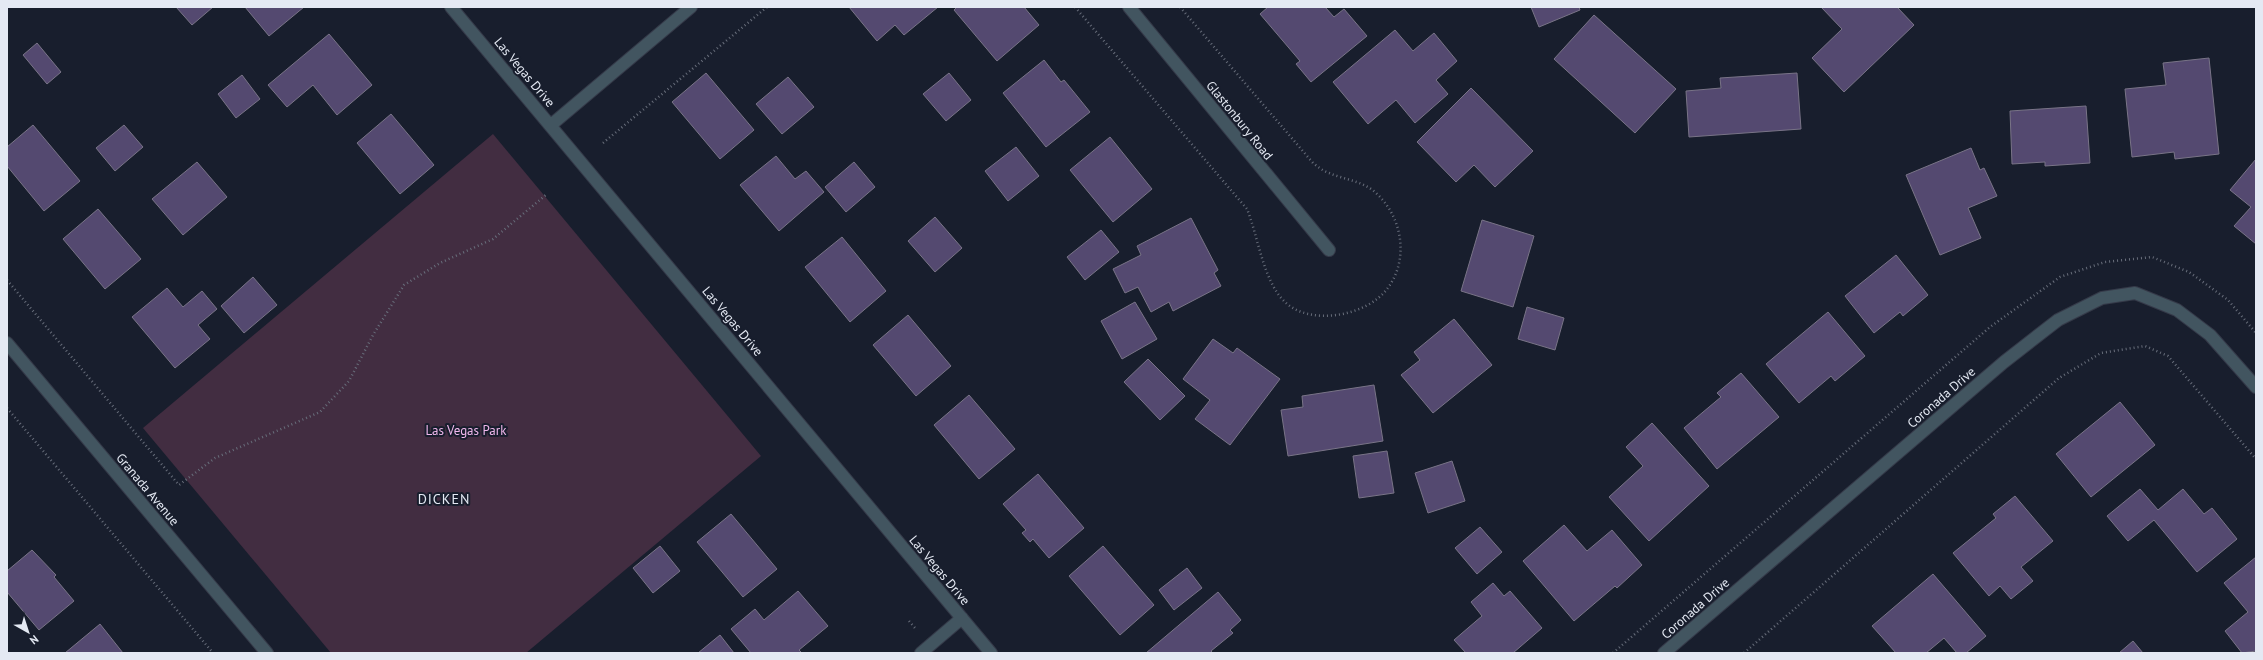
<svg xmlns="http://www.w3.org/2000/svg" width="2263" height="660" viewBox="0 0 2263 660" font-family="'PT Sans',sans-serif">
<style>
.green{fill:#422d41}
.building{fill:#544970;stroke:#797487}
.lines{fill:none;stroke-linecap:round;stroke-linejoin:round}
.minor-casing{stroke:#353a49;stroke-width:14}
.path{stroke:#686e7b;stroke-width:2.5;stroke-dasharray:1 3;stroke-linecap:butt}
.minor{stroke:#425560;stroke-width:12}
.labels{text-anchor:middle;stroke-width:4;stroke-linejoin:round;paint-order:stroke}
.street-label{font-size:13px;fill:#e4e9f3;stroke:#181e2d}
.park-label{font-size:13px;fill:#f1b8ed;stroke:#181e2d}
.neighbourhood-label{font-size:14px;letter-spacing:1px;fill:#e4e9f3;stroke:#181e2d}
</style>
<rect width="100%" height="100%" fill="#181e2d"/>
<path class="green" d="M493 134 761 456 526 653H331L143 428Z"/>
<path class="building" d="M176 7H213L192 25Z
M245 7H304L269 36Z
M849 7H938L904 35 895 25 877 41Z
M957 7H1024L1039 25 997 61 954 10Z
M1268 7H1325L1334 17 1344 9 1367 36 1311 82 1296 64 1300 61 1260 14Z
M1531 7H1579L1580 10 1539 27Z
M1821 7H1897L1914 25 1844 92 1812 58 1842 29Z
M1594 15 1676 89 1635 133 1554 59Z
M1395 30 1413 51 1434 33 1457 61 1436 80 1448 94 1415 123 1396 100 1368 124 1333 82Z
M329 34 372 85 337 115 313 85 287 107 268 85Z
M37 43 61 72 47 84 23 55Z
M2209 58 2219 154 2175 159 2174 152 2132 157 2125 89 2166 85 2163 63Z
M1044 60 1061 82 1064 80 1090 112 1046 147 1003 93Z
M706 73 754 130 720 159 672 102Z
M949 73 971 100 946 121 923 94Z
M1797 73 1801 129 1689 137 1686 91 1721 88 1720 78Z
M242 75 260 99 236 118 218 94Z
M788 77 814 107 782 134 756 104Z
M1471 88 1533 151 1495 187 1474 165 1456 182 1417 142Z
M2086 106 2090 163 2045 166V162L2012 164 2010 111Z
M391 114 434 165 400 194 357 143Z
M33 125 80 181 44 211 7 166V147Z
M124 125 143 147 115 171 96 148Z
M1110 137 1152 189 1113 222 1070 170Z
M1016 147 1039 176 1008 201 985 171Z
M1971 148 1980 170 1984 168 1997 196 1968 208 1981 238 1940 255 1906 175Z
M776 156 795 179 806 171 824 192 779 231 740 185Z
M2256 159V244L2234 226 2251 207 2230 190Z
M197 162 227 197 183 235 152 199Z
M854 162 875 187 846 212 825 187Z
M98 209 141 259 105 289 63 239Z
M935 217 962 248 935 272 908 241Z
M1191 218 1218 270 1214 273 1221 286 1173 311 1169 302 1151 312 1138 287 1125 293 1113 269 1141 255 1137 246Z
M1482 220 1534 236 1513 307 1461 291Z
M1101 230 1119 252 1085 280 1067 257Z
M842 237 886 291 850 322 805 267Z
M1896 255 1928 295 1903 316 1900 312 1874 333 1845 296Z
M253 277 277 305 244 333 221 306Z
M167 288 183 307 202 291 217 309 198 325 210 339 175 368 132 317Z
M1135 302 1157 339 1122 359 1101 321Z
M1527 307 1564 318 1555 350 1518 339Z
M1828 312 1865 356 1835 381 1831 376 1799 403 1766 364Z
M908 315 951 366 916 396 873 345Z
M1454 319 1492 365 1433 413 1401 375 1420 360 1414 352Z
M1213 339 1233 353 1237 348 1280 379 1230 445 1195 419 1210 400 1183 379Z
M1148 359 1185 396 1160 420 1124 382Z
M1741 373 1779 417 1717 469 1684 428 1721 397 1717 393Z
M1374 385 1383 441 1288 456 1281 410 1303 407 1302 396Z
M969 395 1015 449 979 479 934 425Z
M2120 402 2155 445 2091 497 2056 454Z
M1652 423 1709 486 1649 541 1609 497 1643 466 1626 447Z
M1387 451 1394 493 1359 498 1353 456Z
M1452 461 1465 501 1428 513 1415 473Z
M1038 474 1084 528 1049 558 1033 539 1030 542 1022 533 1026 530 1003 504Z
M2140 489 2158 510 2183 489 2204 514 2212 508 2237 539 2197 572 2154 520 2128 541 2107 516Z
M2015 496 2053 541 2021 567 2033 581 2011 599 2000 586 1989 596 1953 553 1996 518 1993 514Z
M731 514 777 569 743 597 697 542Z
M1564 525 1587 551 1612 530 1642 565 1617 588 1615 586 1574 621 1523 561Z
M1480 527 1502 552 1477 574 1455 548Z
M660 546 680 571 653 593 633 568Z
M1103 546 1154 605 1120 635 1069 576Z
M32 550 56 575 54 577 74 601 39 630 7 592V571Z
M2256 557V651L2242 653 2225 631 2248 612 2224 583Z
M1187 568 1202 588 1174 610 1159 590Z
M1933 574 1986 636 1966 653H1957L1944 638 1926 653H1896L1872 626Z
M1493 583 1504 596 1510 591 1542 628 1513 653H1466L1454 640 1482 616 1471 602Z
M798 591 828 626 799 650 802 653H751L731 629 755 609 764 620Z
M1218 592 1241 620 1230 630 1233 633 1211 651 1213 653H1146Z
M100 624 123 653H65Z
M720 635 734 653H698Z
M2133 641 2143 653H2119Z"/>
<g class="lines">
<g class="minor-casing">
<path id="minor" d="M451 7 991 653
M1129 7 1329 250
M551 125 691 7
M7 343 267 653
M921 653 962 618
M1664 653 2004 362 2058 320 2102 298 2135 293 2177 310 2210 335 2256 387"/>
</g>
<path class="path" d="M1075 7 1247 209C1258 236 1263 280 1284 301 1309 327 1367 316 1387 289 1409 261 1403 219 1378 195 1365 181 1345 180 1329 173 1323 171 1318 167 1313 163L1180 7
M603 143 767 7
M7 280 179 485 215 458 320 412 349 381 373 335 404 285 440 263 493 239 547 194
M7 408 213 653
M909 621 915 628
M1613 653 1990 327 2060 277 2105 262 2152 257 2189 272 2228 300 2256 333
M1744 653 2059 378 2101 353 2145 346 2168 356 2256 459"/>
<use href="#minor" class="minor"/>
</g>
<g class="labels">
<g class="street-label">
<text transform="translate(525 72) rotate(50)" y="5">Las Vegas Drive</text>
<text transform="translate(1240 120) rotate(51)" y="5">Glastonbury Road</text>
<text transform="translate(733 321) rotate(50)" y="5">Las Vegas Drive</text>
<text transform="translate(1941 397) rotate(-41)" y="5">Coronada Drive</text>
<text transform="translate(148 489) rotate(50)" y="5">Granada Avenue</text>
<text transform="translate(940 570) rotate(50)" y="5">Las Vegas Drive</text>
<text transform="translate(1695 608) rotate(-41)" y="5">Coronada Drive</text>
</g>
<g class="park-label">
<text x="466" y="435">Las Vegas Park</text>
</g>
<g class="neighbourhood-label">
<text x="444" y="504">DICKEN</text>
</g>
</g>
<rect width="2263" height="660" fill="none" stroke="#e4e9f3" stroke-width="16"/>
<g transform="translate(28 632) rotate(141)" stroke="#181e2d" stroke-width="3" paint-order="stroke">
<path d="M0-3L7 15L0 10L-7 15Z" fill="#e4e9f3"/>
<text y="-6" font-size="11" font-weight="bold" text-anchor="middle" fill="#e4e9f3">N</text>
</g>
</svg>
